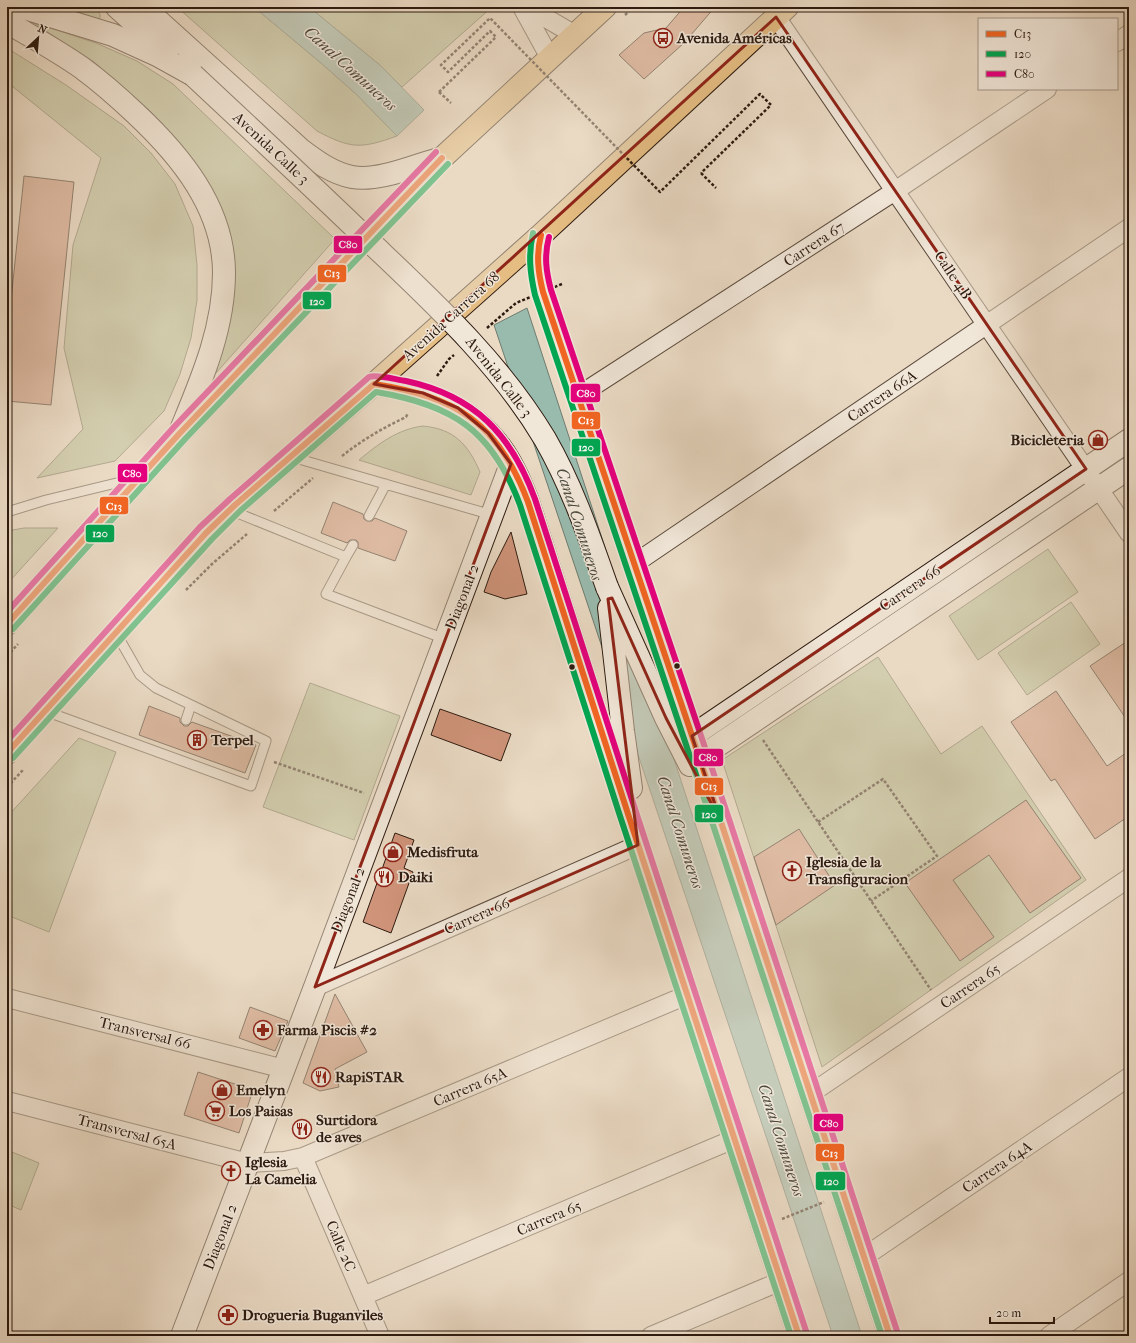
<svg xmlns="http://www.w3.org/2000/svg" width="1136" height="1343" font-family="'IM FELL French Canon',serif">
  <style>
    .green { fill: #b8bf94; stroke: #726d52 }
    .water { fill: #99bbae; stroke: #6e7b6f }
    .building { fill: #d0947a; stroke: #2d1b10 }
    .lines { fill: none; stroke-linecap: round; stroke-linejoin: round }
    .lane-casing { stroke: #5c4b3d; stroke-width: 11 }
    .street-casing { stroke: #5c4b3d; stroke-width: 20 }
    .secondary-casing { stroke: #2d1b10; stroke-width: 24 }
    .primary-casing { stroke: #2d1b10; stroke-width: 24 }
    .path { stroke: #2d1b10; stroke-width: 2.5; stroke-dasharray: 3 2; stroke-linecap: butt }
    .lane { stroke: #f1e7d9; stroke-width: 9 }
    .street { stroke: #f1e7d9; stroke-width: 18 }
    .secondary { stroke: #f1e7d9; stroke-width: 22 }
    .primary { stroke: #e5bd82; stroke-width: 22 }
    .secondary-bridge-casing { stroke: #2d1b10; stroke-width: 24; stroke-linecap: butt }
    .path-bridge { stroke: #2d1b10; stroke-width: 2.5; stroke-dasharray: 3 2; stroke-linecap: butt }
    .secondary-bridge { stroke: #f1e7d9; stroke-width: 22 }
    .bus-1-casing { stroke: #f1e7d9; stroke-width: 9 }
    .bus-2-casing { stroke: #f1e7d9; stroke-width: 9 }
    .bus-3-casing { stroke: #f1e7d9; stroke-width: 9 }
    .bus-1 { stroke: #f26522; stroke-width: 6 }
    .bus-2 { stroke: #00a651; stroke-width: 6 }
    .bus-3 { stroke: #e5007d; stroke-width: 6 }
    .marked { fill: none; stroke: #8f2418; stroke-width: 3; stroke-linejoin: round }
    .bus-dot { fill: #2d1b10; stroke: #f1e7d9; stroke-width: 1.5 }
    .labels { text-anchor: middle; stroke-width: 3; stroke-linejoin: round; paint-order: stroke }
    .poi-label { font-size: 15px; font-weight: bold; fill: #2d1b10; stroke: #f1e7d9; text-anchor: start }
    .street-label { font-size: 15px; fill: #2d1b10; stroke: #f1e7d9 }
    .water-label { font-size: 16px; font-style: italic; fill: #4d4b3f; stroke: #f1e7d9 }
    .line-badge { stroke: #f1e7d9; stroke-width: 1.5 }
    .badge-label { font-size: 11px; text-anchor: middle; font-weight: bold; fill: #fff }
  </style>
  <rect width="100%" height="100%" fill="#eadac4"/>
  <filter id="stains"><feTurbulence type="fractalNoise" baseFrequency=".005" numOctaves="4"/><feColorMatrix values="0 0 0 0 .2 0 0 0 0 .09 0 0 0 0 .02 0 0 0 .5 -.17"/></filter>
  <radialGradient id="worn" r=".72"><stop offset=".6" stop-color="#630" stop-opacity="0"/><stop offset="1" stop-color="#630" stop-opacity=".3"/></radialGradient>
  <path class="green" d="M56,7H94L100,14V17L99,20Z
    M177,7H254L321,63L356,94L397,136C361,149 351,149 317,131Z
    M309,7H492L402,87L381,66Z
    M32,22L96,43L137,61L173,84L335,239L216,373L224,339L232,271L230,236L216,201L175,140L151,112L94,62Z
    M7,48L66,85L124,126L151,153L175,184L193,226L197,265V300L191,338L180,374L164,411L115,461L37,478L83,429L64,348L73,245L101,158L7,82Z
    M423,426C454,429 468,444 480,472L471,495L359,460C378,444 398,429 423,426Z
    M24,528H58L7,584V531Z
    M1048,549L1078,592L978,660L949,616Z
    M1071,602L1100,644L1027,695L998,653Z
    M878,657L941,754L982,726L1086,880L822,1067L722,760Z
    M310,683L400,716L354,840L263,807Z
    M79,738L116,752L49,932L7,915V817Z
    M7,1150L39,1163L21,1210L7,1204Z"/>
  <path class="water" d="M254,7H309L381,66L424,110L397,136L356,94L321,63Z
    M527,308L862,1336H833L494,325Z"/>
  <path class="building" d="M684,7H715L684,43L644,79L619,55L644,33L666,28Z
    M24,176L74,182L51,405L7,401V329H8Z
    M333,502L363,514L364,519L367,521H372L375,518L407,531L395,561L358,548V542L356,540H350L347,543L321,533Z
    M511,532L527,594L505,599L484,592L491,572Z
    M1129,640V723L1090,666Z
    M1056,691L1107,766L1129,751V816L1095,839L1055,779L1051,781L1011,722Z
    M149,706L180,718V722L184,726H188L192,722L256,745L245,773L139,735Z
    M440,709L511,734L501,761L431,735Z
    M1026,800L1081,878L1030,913L989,855L953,880L994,937L960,961L905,883Z
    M799,829L835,885L776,925L754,857Z
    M395,833L414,840L404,868L413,872L391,933L363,922Z
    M335,994L367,1052L335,1069L339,1087L320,1091L303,1083Z
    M250,1007L288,1021L275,1051L239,1038Z
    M198,1072L253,1090L239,1133L184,1115Z"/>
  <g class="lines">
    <defs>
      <path id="lane" d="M292,457L492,515
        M230,510L346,557L353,545
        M7,512L46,500L133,479
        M369,516L386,484
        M346,557L326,594L445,639
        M45,711L251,786L266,741L156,688L140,675L116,633
        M186,720L191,705"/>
      <path id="street" d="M522,7L550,58
        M527,7L575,35
        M776,17L1129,533
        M1117,42L1129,34
        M578,396L895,191L1047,89
        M634,564L1129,228
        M315,987L638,845
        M7,998L284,1069
        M810,1094L1129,878
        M7,1101L248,1163L284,1161L303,1157L687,995
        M303,1157L380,1336
        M864,1257L1129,1077
        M363,1296L734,1139
        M651,1336L781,1281
        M1049,1336L1129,1281"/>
      <path id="secondary" d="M21,7L113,35L157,55L193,75
        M117,7L167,52
        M143,7L300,149C316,161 332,173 352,177C379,182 416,165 442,158
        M7,22C32,37 58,51 82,68C101,82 118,97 135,113C180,155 224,208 224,273C224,329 201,381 180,432
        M374,384C425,391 469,404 501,448C513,464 521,483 528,502L628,814L799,1336
        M607,587L666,718L690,765
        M609,608L623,731L631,788
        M699,758L1129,468
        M182,1336L315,987L511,464
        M890,1336L692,736L1129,440"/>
      <path id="primary" d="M7,624L180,433L442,158L605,7
        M7,753L206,533L235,505L374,384L541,235L787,7"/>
    </defs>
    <use href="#lane" class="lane-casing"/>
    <use href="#street" class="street-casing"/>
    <use href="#secondary" class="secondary-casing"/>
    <use href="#primary" class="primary-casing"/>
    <path class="path" d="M625,15L634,7
      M439,92L451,103
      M701,173L716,188
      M487,328L516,303L562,284
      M437,376L449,359L454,355
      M342,456C362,440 383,428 406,417L408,413
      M274,511L313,478
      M186,590L212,564L247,534
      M7,656L18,644
      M763,740L931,990
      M274,762L364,793
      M7,787L23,770
      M818,822L883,779L937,856L871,901
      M782,1219L824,1202"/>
    <use href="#lane" class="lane"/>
    <use href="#street" class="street"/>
    <use href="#secondary" class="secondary"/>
    <use href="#primary" class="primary"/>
    <defs>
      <path id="secondary-bridge" d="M193,75C252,130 311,185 369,241C433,302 499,362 545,439C572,486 589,536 607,587"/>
    </defs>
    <use href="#secondary-bridge" class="secondary-bridge-casing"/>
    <path class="path-bridge" d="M439,92L496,37L490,31L448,72L441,65L490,18L660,192L760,94L771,105L701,173"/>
    <use href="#secondary-bridge" class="secondary-bridge"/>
    <defs>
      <path id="bus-1" d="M541,235C536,255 538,272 543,292L721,822L890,1336
        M7,624L180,433L442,158
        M7,753L206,533L235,505L374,384C456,397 498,422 528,502L628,814L799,1336"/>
      <path id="bus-2" d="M533,233C528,255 530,273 535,295L713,825L882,1336
        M13,629L186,438L448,164
        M13,758L212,539L240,511L376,392C453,405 492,430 520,505L620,816L791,1336"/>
      <path id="bus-3" d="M549,237C544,256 546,271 551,290L729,819L898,1334
        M7,612L174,427L436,152
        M7,741L200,527L230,499L369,377C377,374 397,380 406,381C475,396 511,434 535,499L636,812L807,1334"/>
    </defs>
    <use href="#bus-1" class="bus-1-casing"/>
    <use href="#bus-2" class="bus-2-casing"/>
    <use href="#bus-3" class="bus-3-casing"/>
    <use href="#bus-1" class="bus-1"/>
    <use href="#bus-2" class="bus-2"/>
    <use href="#bus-3" class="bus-3"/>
  </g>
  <path d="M0 0H1136V1343H0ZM776,17L1086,469L692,736L721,822L666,718L612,598L608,599L638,845L315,987L511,464L488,433L458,408L423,393L374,384Z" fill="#eadac4" fill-opacity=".55" fill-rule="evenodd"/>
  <path class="marked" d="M776,17L1086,469L692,736L721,822L666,718L612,598L608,599L638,845L315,987L511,464L488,433L458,408L423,393L374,384Z"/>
  <defs>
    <symbol id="bus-ring" viewBox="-11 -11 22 22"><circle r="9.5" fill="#f1e7d9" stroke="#8f2418" stroke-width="1.5"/><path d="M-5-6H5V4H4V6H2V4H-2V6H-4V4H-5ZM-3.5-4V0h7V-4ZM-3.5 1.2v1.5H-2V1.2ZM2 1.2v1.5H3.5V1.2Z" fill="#8f2418"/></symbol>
    <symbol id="shop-ring" viewBox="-11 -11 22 22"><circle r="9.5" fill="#f1e7d9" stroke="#8f2418" stroke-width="1.5"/><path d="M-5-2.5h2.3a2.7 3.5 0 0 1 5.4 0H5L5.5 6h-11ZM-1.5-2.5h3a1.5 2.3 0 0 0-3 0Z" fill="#8f2418"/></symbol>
    <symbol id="building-ring" viewBox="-11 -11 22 22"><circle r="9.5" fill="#f1e7d9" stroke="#8f2418" stroke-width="1.5"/><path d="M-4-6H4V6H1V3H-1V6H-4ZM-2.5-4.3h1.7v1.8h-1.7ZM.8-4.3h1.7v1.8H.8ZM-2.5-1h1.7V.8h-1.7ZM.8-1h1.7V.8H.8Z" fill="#8f2418"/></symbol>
    <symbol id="church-ring" viewBox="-11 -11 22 22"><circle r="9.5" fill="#f1e7d9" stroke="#8f2418" stroke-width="1.5"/><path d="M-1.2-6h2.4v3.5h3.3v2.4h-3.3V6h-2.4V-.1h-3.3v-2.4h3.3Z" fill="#8f2418"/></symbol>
    <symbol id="restaurant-ring" viewBox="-11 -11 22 22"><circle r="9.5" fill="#f1e7d9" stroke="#8f2418" stroke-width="1.5"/><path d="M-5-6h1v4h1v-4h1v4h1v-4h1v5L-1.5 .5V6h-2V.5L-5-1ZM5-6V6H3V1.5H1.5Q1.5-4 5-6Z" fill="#8f2418"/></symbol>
    <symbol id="pharmacy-ring" viewBox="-11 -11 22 22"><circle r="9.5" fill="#f1e7d9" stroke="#8f2418" stroke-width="1.5"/><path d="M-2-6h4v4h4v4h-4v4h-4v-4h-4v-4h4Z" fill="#8f2418"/></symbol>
    <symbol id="supermarket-ring" viewBox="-11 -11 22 22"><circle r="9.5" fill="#f1e7d9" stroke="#8f2418" stroke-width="1.5"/><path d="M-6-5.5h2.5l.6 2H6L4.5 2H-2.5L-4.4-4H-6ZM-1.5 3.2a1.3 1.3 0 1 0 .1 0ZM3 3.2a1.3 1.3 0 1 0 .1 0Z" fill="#8f2418"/></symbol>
  </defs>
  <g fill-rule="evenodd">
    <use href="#bus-ring" x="652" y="27" width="22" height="22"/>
    <use href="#shop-ring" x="1087" y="429" width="22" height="22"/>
    <use href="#building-ring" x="186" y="729" width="22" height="22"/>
    <use href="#shop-ring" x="382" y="841" width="22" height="22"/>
    <use href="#church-ring" x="781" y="860" width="22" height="22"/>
    <use href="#restaurant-ring" x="373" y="866" width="22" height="22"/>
    <use href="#pharmacy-ring" x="252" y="1019" width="22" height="22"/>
    <use href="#restaurant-ring" x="310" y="1066" width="22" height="22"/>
    <use href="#shop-ring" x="211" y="1079" width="22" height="22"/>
    <use href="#supermarket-ring" x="204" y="1100" width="22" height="22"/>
    <use href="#restaurant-ring" x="291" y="1118" width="22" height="22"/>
    <use href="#church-ring" x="220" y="1160" width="22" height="22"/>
    <use href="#pharmacy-ring" x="217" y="1304" width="22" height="22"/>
  </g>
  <g class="bus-dot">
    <circle cx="677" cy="666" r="3.5"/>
    <circle cx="572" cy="667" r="3.5"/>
  </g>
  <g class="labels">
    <g class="poi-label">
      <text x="677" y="43">Avenida Américas</text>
      <text x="1084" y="445" text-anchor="end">Bicicleteria</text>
      <text x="211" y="745">Terpel</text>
      <text x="407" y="857">Medisfruta</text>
      <text x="806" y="867">Iglesia de la<tspan x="806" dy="17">Transfiguracion</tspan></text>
      <text x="398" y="882">Daiki</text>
      <text x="277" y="1035">Farma Piscis #2</text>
      <text x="335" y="1082">RapiSTAR</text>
      <text x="236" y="1095">Emelyn</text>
      <text x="229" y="1116">Los Paisas</text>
      <text x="316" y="1125">Surtidora<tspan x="316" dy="17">de aves</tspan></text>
      <text x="245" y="1167">Iglesia<tspan x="245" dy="17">La Camelia</tspan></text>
      <text x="242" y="1320">Drogueria Buganviles</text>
    </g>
    <g class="street-label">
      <text transform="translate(271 148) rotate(43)" y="5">Avenida Calle 3</text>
      <text transform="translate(814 244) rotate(-33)" y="5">Carrera 67</text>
      <text transform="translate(953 275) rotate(56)" y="5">Calle 4B</text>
      <text transform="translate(451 316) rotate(-42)" y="5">Avenida Carrera 68</text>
      <text transform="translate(499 377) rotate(52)" y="5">Avenida Calle 3</text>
      <text transform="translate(882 396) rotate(-34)" y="5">Carrera 66A</text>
      <text transform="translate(910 588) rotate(-34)" y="5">Carrera 66</text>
      <text transform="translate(462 597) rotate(-69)" y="5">Diagonal 2</text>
      <text transform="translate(348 900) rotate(-69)" y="5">Diagonal 2</text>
      <text transform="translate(477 916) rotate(-24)" y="5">Carrera 66</text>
      <text transform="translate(970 986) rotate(-34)" y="5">Carrera 65</text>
      <text transform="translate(145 1033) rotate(14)" y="5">Transversal 66</text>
      <text transform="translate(470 1087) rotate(-23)" y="5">Carrera 65A</text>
      <text transform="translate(127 1132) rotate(15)" y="5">Transversal 65A</text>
      <text transform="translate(997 1167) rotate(-34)" y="5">Carrera 64A</text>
      <text transform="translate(549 1218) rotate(-23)" y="5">Carrera 65</text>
      <text transform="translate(220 1237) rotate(-69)" y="5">Diagonal 2</text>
      <text transform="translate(341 1246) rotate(67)" y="5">Calle 2C</text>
    </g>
    <g class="water-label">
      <text transform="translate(351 68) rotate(42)" y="6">Canal Comuneros</text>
      <text transform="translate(580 524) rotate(72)" y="6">Canal Comuneros</text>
      <text transform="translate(681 832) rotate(72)" y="6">Canal Comuneros</text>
      <text transform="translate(782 1140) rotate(72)" y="6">Canal Comuneros</text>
    </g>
  </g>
  <g class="line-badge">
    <rect x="333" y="235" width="30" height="19" rx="4" fill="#e5007d"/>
    <rect x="317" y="264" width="30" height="19" rx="4" fill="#f26522"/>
    <rect x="302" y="291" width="30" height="19" rx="4" fill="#00a651"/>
    <rect x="570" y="383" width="31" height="20" rx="4" fill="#e5007d"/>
    <rect x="571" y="411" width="30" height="19" rx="4" fill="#f26522"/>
    <rect x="571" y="438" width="30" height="19" rx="4" fill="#00a651"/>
    <rect x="117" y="463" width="31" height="20" rx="4" fill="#e5007d"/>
    <rect x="99" y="496" width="30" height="19" rx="4" fill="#f26522"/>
    <rect x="85" y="524" width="30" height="19" rx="4" fill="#00a651"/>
    <rect x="693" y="748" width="31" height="19" rx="4" fill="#e5007d"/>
    <rect x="694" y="777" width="30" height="19" rx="4" fill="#f26522"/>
    <rect x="694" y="804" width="30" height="19" rx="4" fill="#00a651"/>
    <rect x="813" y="1113" width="31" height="19" rx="4" fill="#e5007d"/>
    <rect x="815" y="1143" width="30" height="19" rx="4" fill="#f26522"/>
    <rect x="815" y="1171" width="31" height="20" rx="4" fill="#00a651"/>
  </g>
  <g class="badge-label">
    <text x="348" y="248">C80</text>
    <text x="332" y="277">C13</text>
    <text x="317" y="305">120</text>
    <text x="586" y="397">C80</text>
    <text x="586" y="424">C13</text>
    <text x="586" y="451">120</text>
    <text x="132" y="477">C80</text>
    <text x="114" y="510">C13</text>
    <text x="100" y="537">120</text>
    <text x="708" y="761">C80</text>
    <text x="709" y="790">C13</text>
    <text x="709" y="818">120</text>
    <text x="829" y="1127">C80</text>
    <text x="830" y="1157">C13</text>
    <text x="831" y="1185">120</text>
  </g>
  <rect width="1136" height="1343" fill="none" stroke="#eadac4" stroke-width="24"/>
  <rect x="8" y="8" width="1120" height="1327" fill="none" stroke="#2d1b10" stroke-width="2"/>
  <rect x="12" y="12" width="1112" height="1319" fill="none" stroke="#2d1b10"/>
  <rect x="978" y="18" width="140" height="72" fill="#f1e7d9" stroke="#a39589"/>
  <rect x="986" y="31" width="20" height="6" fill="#f26522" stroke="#a39589"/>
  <text x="1014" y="38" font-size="12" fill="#2d1b10">C13</text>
  <rect x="986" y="51" width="20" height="6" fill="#00a651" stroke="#a39589"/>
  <text x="1014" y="58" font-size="12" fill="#2d1b10">120</text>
  <rect x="986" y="71" width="20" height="6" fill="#e5007d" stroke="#a39589"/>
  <text x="1014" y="78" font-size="12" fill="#2d1b10">C80</text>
  <g transform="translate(38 38) rotate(26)" stroke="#f1e7d9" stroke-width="3" paint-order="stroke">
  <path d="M0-3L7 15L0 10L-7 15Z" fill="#2d1b10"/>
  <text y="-6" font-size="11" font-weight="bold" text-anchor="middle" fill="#2d1b10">N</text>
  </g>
  <path d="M990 1317v6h64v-6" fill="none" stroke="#2d1b10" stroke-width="2"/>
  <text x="996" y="1317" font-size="12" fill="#2d1b10" stroke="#f1e7d9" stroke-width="3" paint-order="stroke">20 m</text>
  <rect width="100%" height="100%" filter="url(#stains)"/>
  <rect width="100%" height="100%" fill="url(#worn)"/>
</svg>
